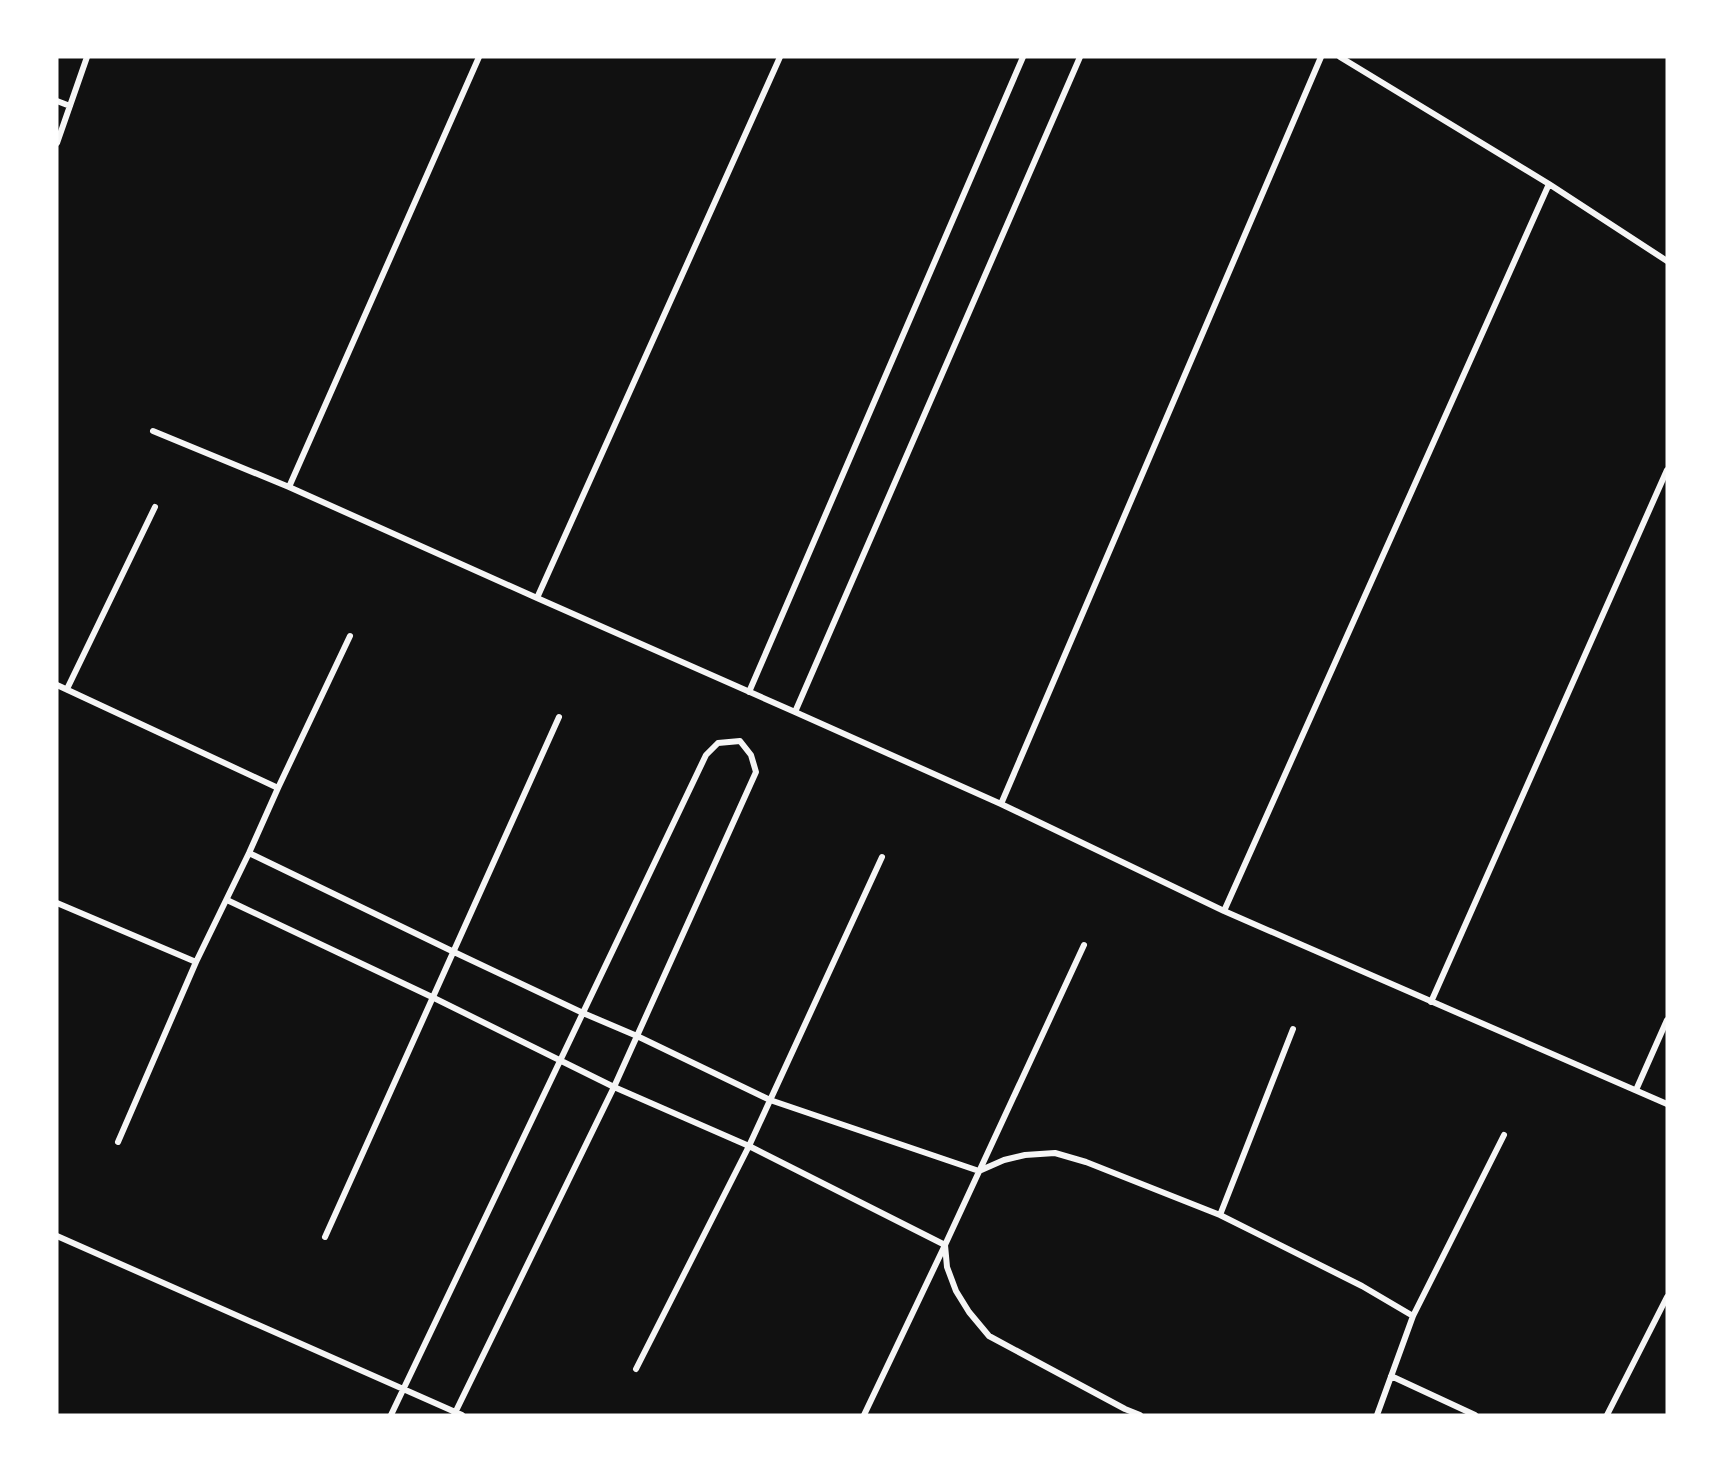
<svg xmlns="http://www.w3.org/2000/svg" width="1724" height="1472" font-family="Roboto,sans-serif">
  <style>
    .lines { fill: none; stroke-linecap: round; stroke-linejoin: round }
    .minor { stroke: #f5f5f5; stroke-width: 6 }
  </style>
  <rect width="100%" height="100%" fill="#111"/>
  <g class="lines">
    <path class="minor" d="M1340,57L1549,184L1667,261
      M57,101L70,106
      M57,143L87,57
      M153,431L289,487L537,598L795,712L1001,804L1224,911L1667,1104
      M289,487L479,57
      M537,598L780,57
      M57,685L278,788
      M67,689L155,507
      M749,692L1023,57
      M795,712L1080,57
      M1001,804L1321,57
      M249,853L454,952L583,1013L637,1036L770,1100L979,1171L1004,1160L1025,1155L1055,1153L1086,1162L1220,1215L1362,1286L1413,1316
      M227,900L432,997L614,1087L749,1146L945,1245L947,1267L956,1291L969,1312L989,1336L1125,1409L1140,1415
      M57,903L196,962
      M1224,911L1549,184
      M1431,1002L1667,470
      M1636,1090L1667,1020
      M118,1142L196,962L249,853L278,788L350,636
      M1220,1215L1293,1029
      M57,1236L462,1415
      M325,1237L559,717
      M636,1369L749,1146L882,857
      M1391,1376L1475,1415
      M391,1415L706,755L718,743L740,741L751,755L756,772L614,1087L454,1415
      M864,1415L945,1245L1084,945
      M1377,1415L1413,1316L1504,1135
      M1607,1415L1667,1297"/>
  </g>
  <rect width="1724" height="1472" fill="none" stroke="#ffffff" stroke-width="117"/>
</svg>
